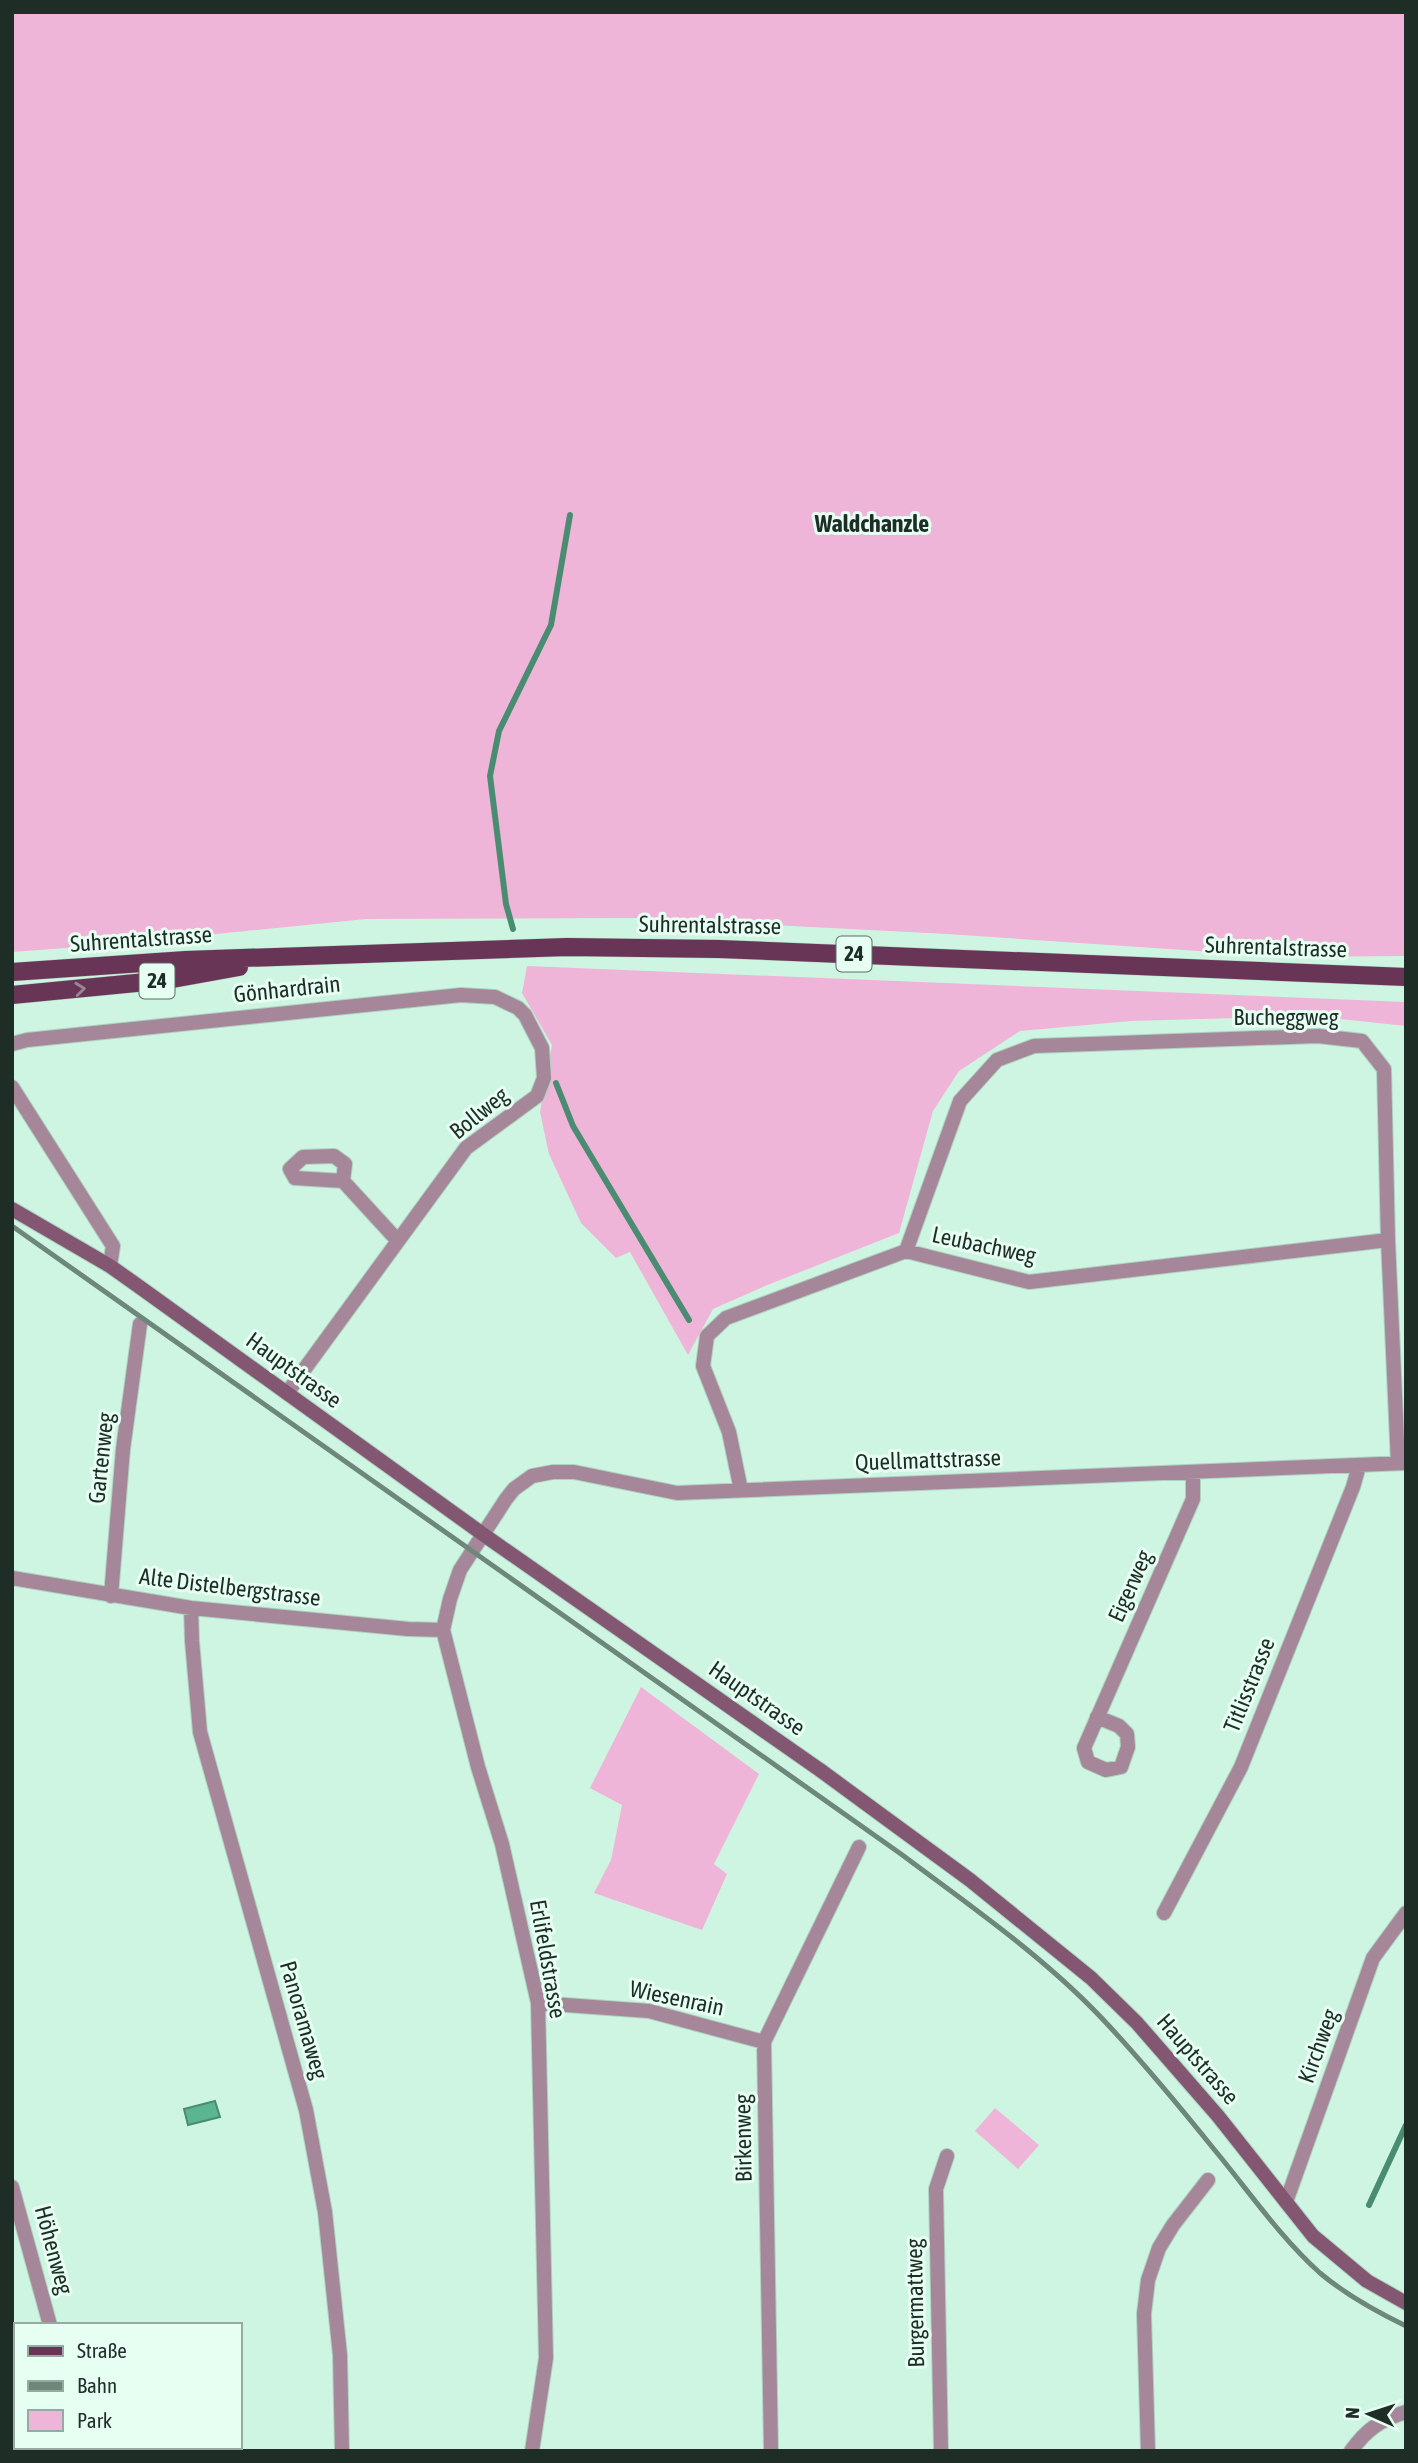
<svg xmlns="http://www.w3.org/2000/svg" width="1418" height="2463" font-family="'Asap Condensed',sans-serif">
  <style>
    .green { fill: #efb5d8 }
    .water { fill: #5bb591; stroke: #498c71; stroke-width: 2 }
    .lines { fill: none; stroke-linecap: round; stroke-linejoin: round }
    .stream { stroke: #498c71; stroke-width: 6 }
    .minor-casing { stroke: #aed1c0; stroke-width: 16 }
    .secondary-casing { stroke: #aed1c0; stroke-width: 16 }
    .primary-casing { stroke: #aed1c0; stroke-width: 19 }
    .minor { stroke: #a68699; stroke-width: 14 }
    .secondary { stroke: #835772; stroke-width: 14 }
    .primary { stroke: #693557; stroke-width: 18 }
    .rail { stroke: #6d877b; stroke-width: 5 }
    .oneway { stroke: #9b8595 }
    .labels { text-anchor: middle; stroke-width: 6; stroke-linejoin: round; paint-order: stroke }
    .shield { fill: #e7fef3; stroke: #5a6c64; stroke-width: 2 }
    .shield-label { font-size: 21px; font-weight: bold; fill: #1e2d26 }
    .street-label { font-size: 23px; fill: #1e2d26; stroke: #e7fef3 }
    .neighbourhood-label { font-size: 24px; font-weight: bold; fill: #1e2d26; stroke: #e7fef3 }
  </style>
  <rect width="100%" height="100%" fill="#cef5e2"/>
  <path class="green" d="M12,12H1406V956L1285,957L947,934L639,918L366,919L106,945L12,952Z
    M527,966L1406,1002V1026L1312,1016L1131,1021L1020,1031L959,1071L933,1111L899,1233L765,1286L713,1309L688,1355L630,1252L616,1258L581,1223L549,1154L540,1112L552,1045L522,993Z
    M641,1687L759,1774L714,1864L727,1874L702,1930L594,1893L611,1860L622,1805L590,1788Z
    M995,2108L1039,2145L1018,2169L975,2131Z"/>
  <path class="water" d="M215,2101L220,2117L188,2125L184,2109Z"/>
  <g class="lines">
    <path class="stream" d="M513,929L506,904L490,776L499,731L551,625L570,515
      M556,1083L573,1126L689,1320
      M1369,2205L1406,2125"/>
    <defs>
      <path id="minor" d="M12,1044L27,1040L461,995L495,997L518,1008L525,1015L542,1048L544,1078L537,1096L466,1148L287,1393
        M12,1087L113,1246L110,1266
        M343,1181L345,1164L334,1156L303,1157L290,1169L295,1178L343,1181L398,1241
        M906,1251L960,1101L997,1060L1034,1046L1318,1036L1362,1041L1384,1069L1388,1240L1398,1463
        M741,1490L729,1432L703,1366L707,1336L726,1318L906,1251L1029,1282L1388,1240
        M12,1578L191,1608L408,1629L443,1630
        M111,1596L123,1449L140,1324
        M191,1608L192,1641L200,1732L306,2110L325,2212L340,2355L342,2451
        M1097,1717L1119,1726L1127,1734L1128,1747L1121,1767L1106,1770L1088,1762L1084,1748L1193,1499V1472
        M1164,1913L1241,1767L1353,1487L1359,1466
        M538,2003L649,2011L764,2042
        M12,2187L50,2325
        M1286,2202L1373,1958L1406,1913
        M74,2447L75,2451
        M108,2447L135,2451
        M532,2451L546,2358L538,2003L502,1844L478,1767L443,1630L450,1599L460,1570L506,1499L514,1489L532,1476L553,1472H574L677,1493L1406,1463
        M771,2451L764,2042L859,1847
        M941,2451L936,2189L947,2156
        M1148,2451L1144,2314L1148,2280L1159,2248L1173,2225L1208,2180
        M1351,2451C1366,2430 1381,2419 1406,2412"/>
      <path id="secondary" d="M12,1209L110,1266L141,1288L484,1535L820,1770L970,1880L1091,1978L1137,2023L1218,2116L1313,2236L1367,2281L1406,2303"/>
      <path id="primary" d="M12,972L186,960L567,947L719,949L1406,977
        M12,995L167,980L239,967"/>
    </defs>
    <use href="#minor" class="minor-casing"/>
    <use href="#secondary" class="secondary-casing"/>
    <use href="#primary" class="primary-casing"/>
    <use href="#minor" class="minor"/>
    <use href="#secondary" class="secondary"/>
    <use href="#primary" class="primary"/>
    <path class="rail" d="M12,1226L901,1854C973,1908 1049,1960 1110,2027C1146,2066 1180,2107 1213,2148C1248,2190 1279,2236 1320,2273C1346,2295 1375,2311 1406,2326"/>
  </g>
  <defs><path id="oneway-chevron" d="M-2-3.5L2.5 0L-2 3.5" fill="none" stroke-width="1.6" stroke-linecap="round" stroke-linejoin="round" transform="scale(1.75)"/></defs>
  <use class="oneway" href="#oneway-chevron" transform="translate(80 989) rotate(-6)"/>
  <g class="labels">
    <g class="shield">
      <rect x="836.5" y="936.5" width="35" height="35" rx="5"/>
      <rect x="139.5" y="963.5" width="35" height="35" rx="5"/>
    </g>
    <g class="shield-label">
      <text x="854" y="961">24</text>
      <text x="157" y="988">24</text>
    </g>
    <g class="street-label">
      <text transform="translate(710 925) rotate(1)" y="8">Suhrentalstrasse</text>
      <text transform="translate(141 939) rotate(-4)" y="8">Suhrentalstrasse</text>
      <text transform="translate(1276 947) rotate(2)" y="8">Suhrentalstrasse</text>
      <text transform="translate(287 989) rotate(-6)" y="8">Gönhardrain</text>
      <text x="1286" y="1025">Bucheggweg</text>
      <text transform="translate(479 1113) rotate(-39)" y="8">Bollweg</text>
      <text transform="translate(984 1245) rotate(12)" y="8">Leubachweg</text>
      <text transform="translate(294 1370) rotate(36)" y="8">Hauptstrasse</text>
      <text transform="translate(101 1458) rotate(-84)" y="8">Gartenweg</text>
      <text transform="translate(928 1460) rotate(-2)" y="8">Quellmattstrasse</text>
      <text transform="translate(1130 1586) rotate(-66)" y="8">Eigerweg</text>
      <text transform="translate(230 1587) rotate(7)" y="8">Alte Distelbergstrasse</text>
      <text transform="translate(1249 1685) rotate(-68)" y="8">Titlisstrasse</text>
      <text transform="translate(757 1698) rotate(35)" y="8">Hauptstrasse</text>
      <text transform="translate(548 1959) rotate(80)" y="8">Erlifeldstrasse</text>
      <text transform="translate(677 1998) rotate(12)" y="8">Wiesenrain</text>
      <text transform="translate(304 2020) rotate(74)" y="8">Panoramaweg</text>
      <text transform="translate(1318 2046) rotate(-70)" y="8">Kirchweg</text>
      <text transform="translate(1198 2059) rotate(49)" y="8">Hauptstrasse</text>
      <text transform="translate(743 2138) rotate(-91)" y="8">Birkenweg</text>
      <text transform="translate(54 2250) rotate(75)" y="8">Höhenweg</text>
      <text transform="translate(915 2303) rotate(-91)" y="8">Burgermattweg</text>
    </g>
    <g class="neighbourhood-label">
      <text x="872" y="532">Waldchanzle</text>
    </g>
  </g>
  <rect width="1418" height="2463" fill="none" stroke="#1e2d26" stroke-width="28"/>
  <rect x="14" y="2323" width="228" height="126" fill="#e7fef3" stroke="#97aaa1" stroke-width="2"/>
  <rect x="28" y="2346" width="35" height="10" fill="#693557" stroke="#97aaa1" stroke-width="2"/>
  <text x="77" y="2358" font-size="21" fill="#1e2d26">Straße</text>
  <rect x="28" y="2381" width="35" height="10" fill="#6d877b" stroke="#97aaa1" stroke-width="2"/>
  <text x="77" y="2393" font-size="21" fill="#1e2d26">Bahn</text>
  <rect x="28" y="2410" width="35" height="21" fill="#efb5d8" stroke="#97aaa1" stroke-width="2"/>
  <text x="77" y="2428" font-size="21" fill="#1e2d26">Park</text>
  <g transform="translate(1369 2414) rotate(273)" stroke="#e7fef3" stroke-width="5" paint-order="stroke">
  <path d="M0-5L12 26L0 18L-12 26Z" fill="#1e2d26"/>
  <text y="-10" font-size="19" font-weight="bold" text-anchor="middle" fill="#1e2d26">N</text>
  </g>
</svg>
